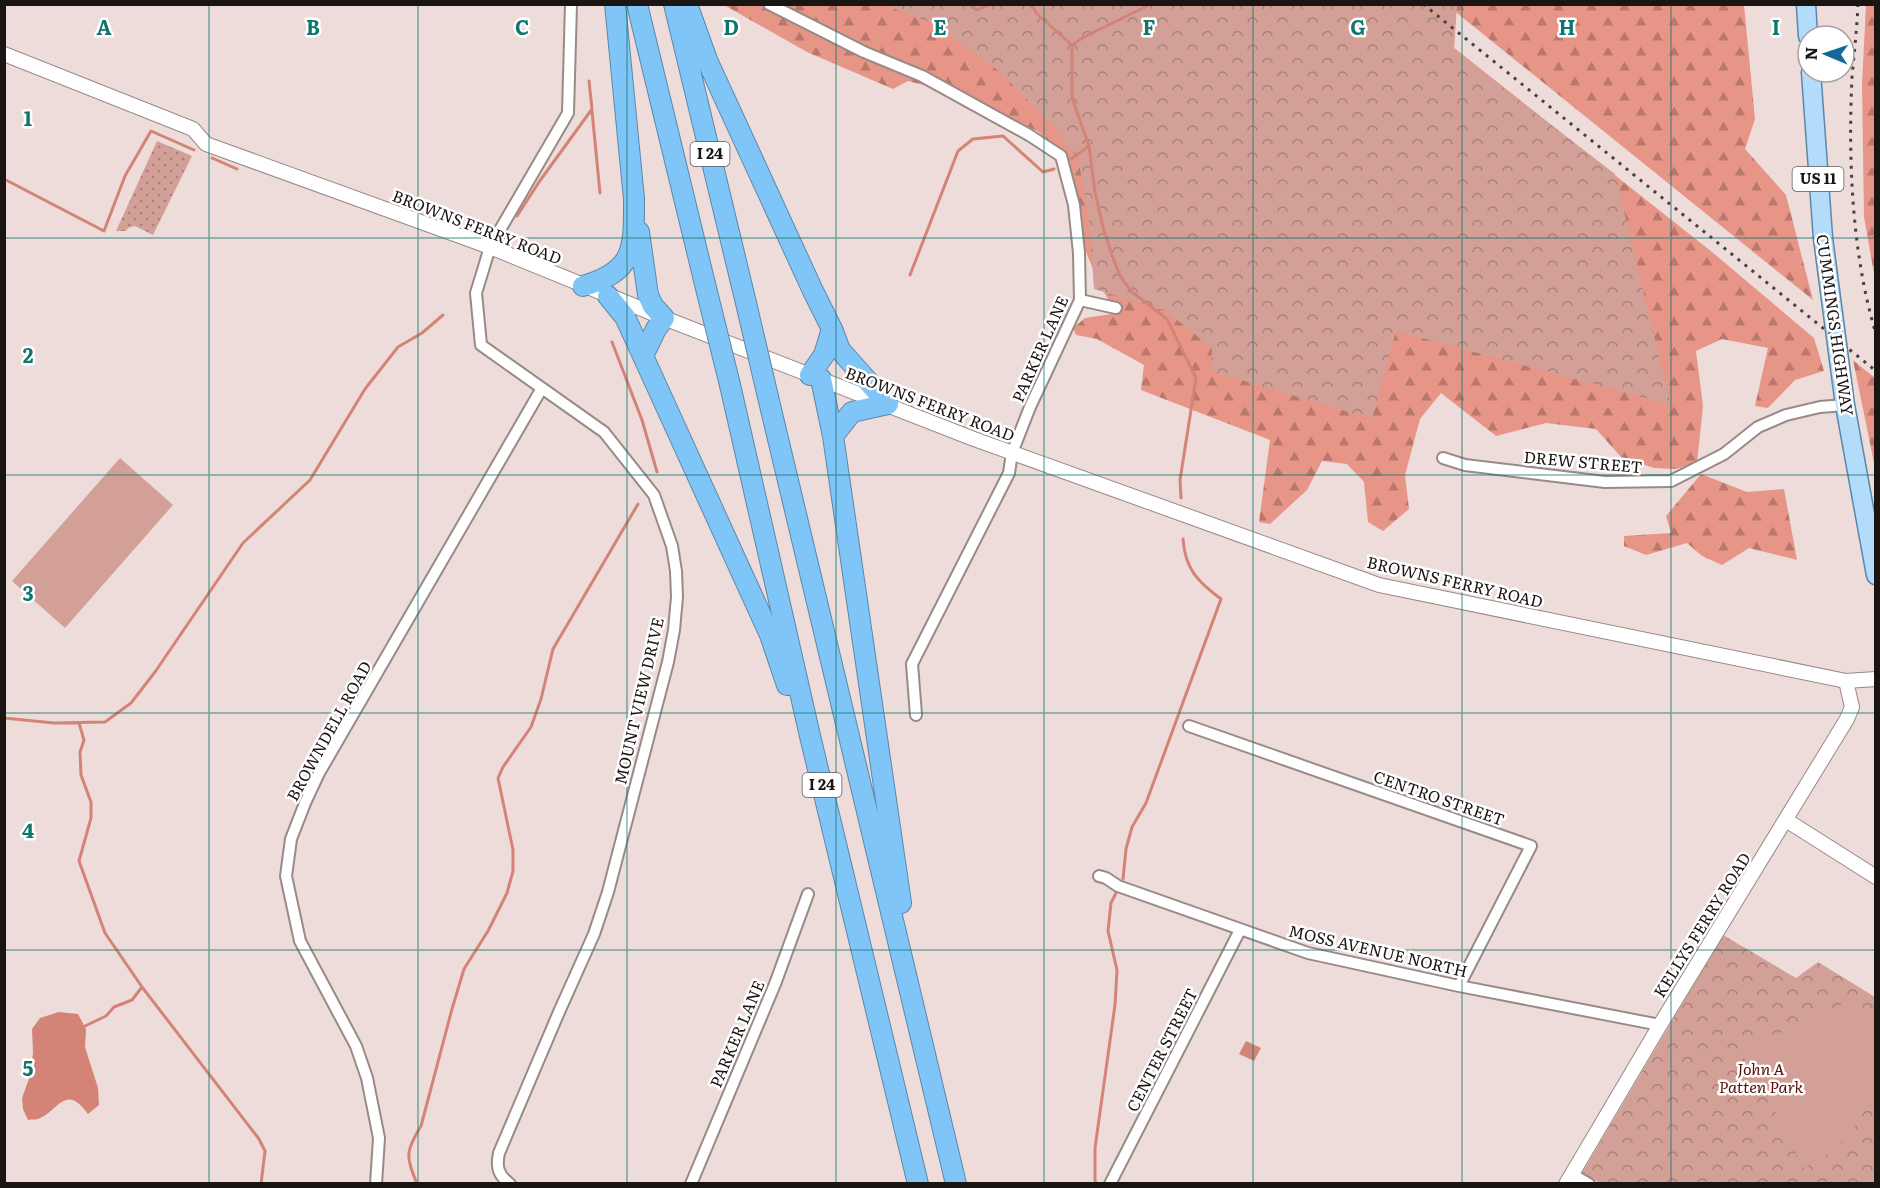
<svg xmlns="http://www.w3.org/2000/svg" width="1880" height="1188" font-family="Literata,serif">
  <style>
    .grass { fill: url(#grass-dots) }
    .forest { fill: url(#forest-firs) }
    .park { fill: url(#park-crowns) }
    .pitch { fill: #d3a097 }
    .water { fill: #d48477 }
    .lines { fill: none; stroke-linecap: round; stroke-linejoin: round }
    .stream { stroke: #d48477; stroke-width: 3 }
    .minor-casing { stroke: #998a87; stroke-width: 14 }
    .tertiary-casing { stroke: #998a87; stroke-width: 16 }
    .primary-casing { stroke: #5c87a8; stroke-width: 21 }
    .motorway-casing { stroke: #5c87a8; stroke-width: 22 }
    .minor { stroke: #fff; stroke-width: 10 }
    .tertiary { stroke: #fff; stroke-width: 14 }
    .primary { stroke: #b3dcfb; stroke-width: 18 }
    .motorway { stroke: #80c5f8; stroke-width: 20 }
    .rail { stroke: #49413f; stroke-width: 3; stroke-dasharray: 3 6; stroke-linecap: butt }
    .motorway-bridge-casing { stroke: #5c87a8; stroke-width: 22; stroke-linecap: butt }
    .motorway-bridge { stroke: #80c5f8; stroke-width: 20 }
    .grid { fill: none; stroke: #0f766e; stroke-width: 1.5; stroke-opacity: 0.55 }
    .labels { text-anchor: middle; stroke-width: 5; stroke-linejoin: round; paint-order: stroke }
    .shield { fill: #fff; stroke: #5f5a5a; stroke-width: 1.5 }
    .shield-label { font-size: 15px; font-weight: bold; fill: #1a1413 }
    .street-label { font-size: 16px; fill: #1a1413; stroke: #fff }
    .park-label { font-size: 16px; font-style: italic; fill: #570f08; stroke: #fff }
    .grid-label { font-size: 20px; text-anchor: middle; font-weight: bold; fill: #0f766e; stroke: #fff; stroke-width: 5; stroke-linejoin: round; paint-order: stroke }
  </style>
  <defs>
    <pattern id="grass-dots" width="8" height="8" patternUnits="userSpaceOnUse" patternTransform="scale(1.5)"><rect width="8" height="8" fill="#d3a097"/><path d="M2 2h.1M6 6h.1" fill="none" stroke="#aa817a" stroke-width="1.8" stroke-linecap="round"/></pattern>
    <pattern id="forest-firs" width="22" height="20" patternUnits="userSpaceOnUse" patternTransform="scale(1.5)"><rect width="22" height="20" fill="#e79587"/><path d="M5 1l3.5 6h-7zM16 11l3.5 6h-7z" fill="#ba786d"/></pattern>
    <pattern id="park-crowns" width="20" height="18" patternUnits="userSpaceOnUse" patternTransform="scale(1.5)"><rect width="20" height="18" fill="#d3a097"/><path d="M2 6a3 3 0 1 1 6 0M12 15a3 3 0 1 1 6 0" fill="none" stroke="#aa817a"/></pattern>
  </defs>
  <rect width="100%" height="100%" fill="#eddcd9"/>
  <path class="grass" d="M157,141L192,156L153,235L135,226L128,228L126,231H116Z"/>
  <path class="forest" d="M724,5H1400L1712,252L1814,338L1824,371L1795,380L1768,408L1755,406L1768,348L1722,339L1696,351L1703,406L1697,463L1676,469L1654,468L1621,457L1596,429L1546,423L1496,436L1441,393L1420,419L1405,475L1409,509L1383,531L1368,522L1364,482L1347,464L1322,461L1307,490L1270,524L1259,522L1270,440L1141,390L1144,365L1097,339L1076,335L1073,328L1085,318L1112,314L1108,299L1099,284L1082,242L1074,181L1065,153L1037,131L962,95L908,81L893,89L807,52Z
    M1447,5H1744L1755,119L1745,149L1786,195L1813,300Z
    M1866,5H1876L1875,279L1864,217L1862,84Z
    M1853,360L1875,378V468Z
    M1701,474L1747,492L1784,489L1797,560L1749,548L1722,565L1702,556L1687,543L1646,555L1624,546V536L1671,533L1666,516Z"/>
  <path class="park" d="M885,5H1457L1454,50L1615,174L1671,405L1396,331L1372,419L1211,371L1212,348L1166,311L1094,289L1089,216L1078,159L1055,128L1000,72L932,23Z
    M1723,935L1796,978L1818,962L1875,997V1183L1602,1184L1582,1173Z"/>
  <path class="pitch" d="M120,458L173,505L65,628L12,581Z
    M1851,1000C1879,1016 1876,1022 1876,1053C1876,1062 1877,1073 1875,1081C1868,1119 1838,1154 1803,1168L1753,1065L1741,1056L1745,1046L1760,1043Z"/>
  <path class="water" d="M59,1012L78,1014L86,1029L85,1047L98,1088L99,1105L88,1114C65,1082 58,1112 38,1119C35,1120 31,1119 28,1120L23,1109L22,1098L30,1076L33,1053L32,1029L40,1018Z
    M1246,1041L1261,1048L1254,1061L1239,1054Z"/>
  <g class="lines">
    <path class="stream" d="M971,4L976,10L992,4
      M1032,4L1036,13L1072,45V98L1089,146L1095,192L1103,227L1112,255L1120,276L1132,292L1167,319L1196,378L1180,480L1181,498
      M1072,45L1084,37L1151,4
      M592,111L600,193
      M212,158L237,169
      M1071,159L1089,146
      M4,179L104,231L125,176L151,131L194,150
      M517,216L539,182L592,109L589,81
      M910,275L958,151L973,139L1003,136L1043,172L1054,169
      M612,342L642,420L657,472
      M4,718L54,723L105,722L131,703L155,672L243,543L310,480L365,389L398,347L422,333L443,315
      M79,723L84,740L80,752L81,775L91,802V818L79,861L105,933L142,987L259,1139L265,1151L261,1184
      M1123,879L1126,849L1132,827L1146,803L1221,599C1198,582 1185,569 1183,539
      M81,1028L106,1016L114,1007L132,1000L142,987
      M417,1184C406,1156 405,1152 421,1126L452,1009L464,969L488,931L507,893L513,871V850L498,778L503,767L531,727L541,699L553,649L638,504
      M1097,1184L1095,1181V1148L1115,1005L1117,970L1108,931L1111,903L1116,893"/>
    <defs>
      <path id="minor" d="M769,4L864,52L922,76L1029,135L1061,156L1074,205L1079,253L1080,300L1030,407L1012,453L1009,473L912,664L916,715
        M1080,300L1116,308
        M1443,458L1465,465L1605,482L1671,481L1724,454L1758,427L1786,415L1820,407L1845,405
        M1189,726L1531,846L1459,986
        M1099,876L1106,878L1118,886L1308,953L1459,986L1660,1025
        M1572,1174L1589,1184
        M376,1184L379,1138L367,1078L356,1046L300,941L286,876L291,839L305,803L319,773L542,388
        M510,1184C498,1175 496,1167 499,1153L559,1012L594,934L608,892L668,662L674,630L677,597L676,571L672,546L654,495L604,432L481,345L476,293L490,247L568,113L571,4
        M691,1184L775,984L808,894
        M1110,1184L1240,930"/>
      <path id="tertiary" d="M4,54L193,129L206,144L490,247L664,318L974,439L1379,585L1846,681L1876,679
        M1786,820L1876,877
        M1566,1184L1660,1025L1847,719L1852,707L1846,681"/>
      <path id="primary" d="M1806,4L1808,36
        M1811,72L1823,238L1845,405L1876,575"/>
      <path id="motorway" d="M637,4L704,280
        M674,4L746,303
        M687,4L707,60L813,291L832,329L840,350L888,404
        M639,232L648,295L653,306L664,318L656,329L643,356
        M583,286C636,271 634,247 634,199L615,4
        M608,296L625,317L643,356L770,635L787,685
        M810,375L824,355L832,329
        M821,379L833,436
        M730,385L810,736L918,1184
        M768,397L956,1184
        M888,404L852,412L833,436L901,903"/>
    </defs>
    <use href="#minor" class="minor-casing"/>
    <use href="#tertiary" class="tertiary-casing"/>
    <use href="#primary" class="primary-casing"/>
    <use href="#motorway" class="motorway-casing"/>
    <use href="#minor" class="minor"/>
    <use href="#tertiary" class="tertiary"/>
    <use href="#primary" class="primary"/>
    <use href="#motorway" class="motorway"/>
    <path class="rail" d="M1423,4L1876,371
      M1858,4C1857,29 1854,53 1852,78C1848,160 1852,255 1876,334"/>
    <defs>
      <path id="motorway-bridge" d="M704,280L730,385
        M746,303L768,397"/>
    </defs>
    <use href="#motorway-bridge" class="motorway-bridge-casing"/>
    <use href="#motorway-bridge" class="motorway-bridge"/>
  </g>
  <path class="grid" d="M209,4V1184M418,4V1184M627,4V1184M836,4V1184M1044,4V1184M1253,4V1184M1462,4V1184M1671,4V1184M4,238H1876M4,475H1876M4,713H1876M4,950H1876"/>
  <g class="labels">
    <g class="shield">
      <rect x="690.5" y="142" width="39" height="24" rx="4.5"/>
      <rect x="1792.5" y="167" width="51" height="24" rx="4.5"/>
      <rect x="802.5" y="773" width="39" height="24" rx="4.5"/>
    </g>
    <g class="shield-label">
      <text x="710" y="159">I 24</text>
      <text x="1818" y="184">US 11</text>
      <text x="822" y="790">I 24</text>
    </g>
    <g class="street-label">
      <text transform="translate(477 227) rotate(21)" y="6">BROWNS FERRY ROAD</text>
      <text transform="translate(1835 325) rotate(82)" y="6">CUMMINGS HIGHWAY</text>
      <text transform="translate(1040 349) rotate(-66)" y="6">PARKER LANE</text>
      <text transform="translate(930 404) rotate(21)" y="6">BROWNS FERRY ROAD</text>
      <text transform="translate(1583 462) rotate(5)" y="6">DREW STREET</text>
      <text transform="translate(1455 582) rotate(13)" y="6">BROWNS FERRY ROAD</text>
      <text transform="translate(639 701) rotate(-77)" y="6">MOUNT VIEW DRIVE</text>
      <text transform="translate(329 731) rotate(-61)" y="6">BROWNDELL ROAD</text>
      <text transform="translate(1439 798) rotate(19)" y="6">CENTRO STREET</text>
      <text transform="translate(1702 925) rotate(-58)" y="6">KELLYS FERRY ROAD</text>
      <text transform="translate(1378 951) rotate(13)" y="6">MOSS AVENUE NORTH</text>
      <text transform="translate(737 1034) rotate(-67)" y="6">PARKER LANE</text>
      <text transform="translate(1162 1050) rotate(-63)" y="6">CENTER STREET</text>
    </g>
    <g class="park-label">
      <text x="1761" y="1075">John A<tspan x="1761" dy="18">Patten Park</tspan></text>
    </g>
  </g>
  <g class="grid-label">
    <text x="104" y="35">A</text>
    <text x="313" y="35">B</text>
    <text x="522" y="35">C</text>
    <text x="731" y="35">D</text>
    <text x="940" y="35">E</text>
    <text x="1149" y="35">F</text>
    <text x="1358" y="35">G</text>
    <text x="1567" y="35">H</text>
    <text x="1776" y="35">I</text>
    <text x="28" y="126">1</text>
    <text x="28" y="363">2</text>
    <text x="28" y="601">3</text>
    <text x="28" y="838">4</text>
    <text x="28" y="1076">5</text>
  </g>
  <rect width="1880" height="1188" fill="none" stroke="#1a1413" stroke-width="12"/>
  <g transform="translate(1826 54) rotate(272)"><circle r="28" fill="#ffffff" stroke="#a3a1a1" stroke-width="1.5"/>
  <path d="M0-4.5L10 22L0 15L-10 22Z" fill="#166799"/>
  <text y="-9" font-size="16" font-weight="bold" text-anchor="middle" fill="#1a1413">N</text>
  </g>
</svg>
